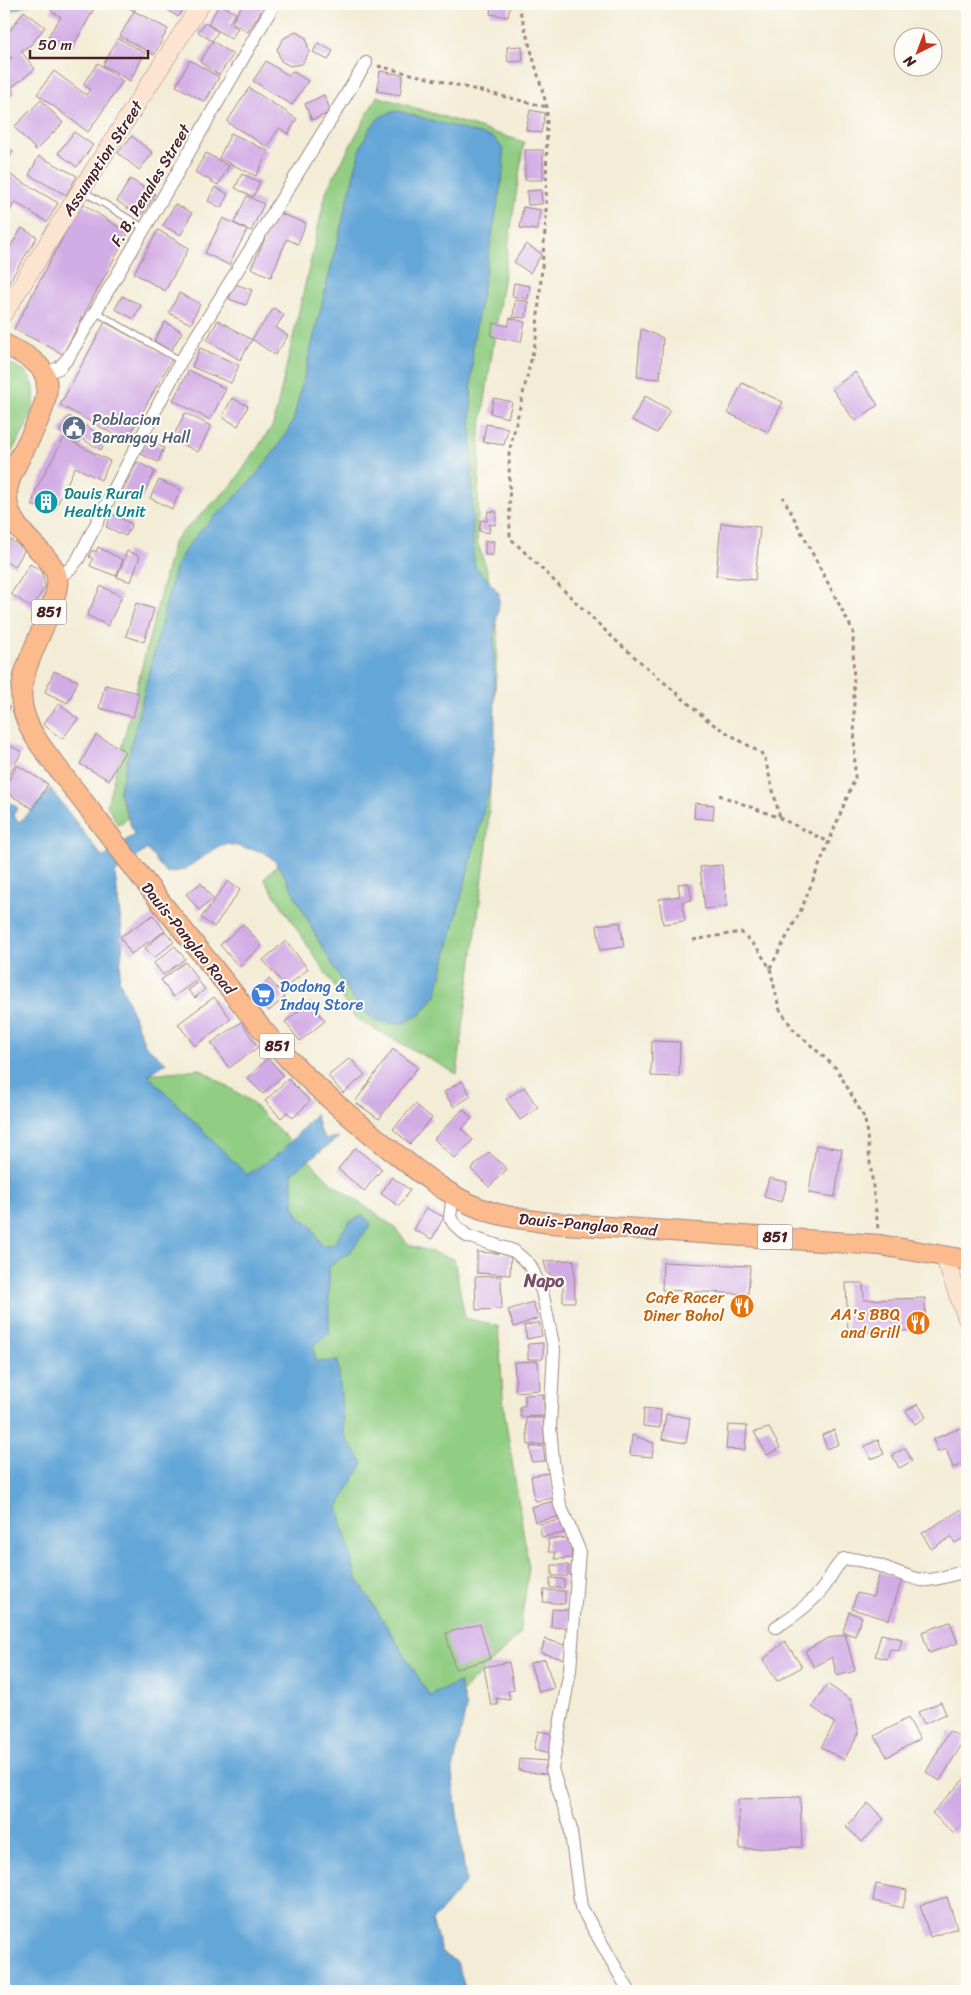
<svg xmlns="http://www.w3.org/2000/svg" width="971" height="1995" font-family="Sriracha,sans-serif">
  <style>
    .green { fill: #91cd83; stroke: #6e7657 }
    .water { fill: #64a6d8; stroke: #576282 }
    .building { fill: #d2ace5 }
    .lines { fill: none; stroke-linecap: round; stroke-linejoin: round }
    .lane-casing { stroke: #9e8680; stroke-width: 8 }
    .street-casing { stroke: #9e8680; stroke-width: 14 }
    .secondary-casing { stroke: #9e8680; stroke-width: 19 }
    .primary-casing { stroke: #9e8680; stroke-width: 22 }
    .path { stroke: #9e8680; stroke-width: 3; stroke-dasharray: 4 4; stroke-linecap: butt }
    .lane { stroke: #fff; stroke-width: 6 }
    .street { stroke: #fff; stroke-width: 12 }
    .secondary { stroke: #fde4d1; stroke-width: 18 }
    .primary { stroke: #fbbb8c; stroke-width: 20 }
    .labels { text-anchor: middle; stroke-width: 4; stroke-linejoin: round; paint-order: stroke }
    .shield { fill: #fdfcf7; stroke: #806168; stroke-width: 1 }
    .shield-label { font-size: 15px; font-weight: bold; fill: #4a1f2b }
    .street-label { font-size: 16px; fill: #4a1f2b; stroke: #fdfcf7 }
    .service-label { font-size: 16px; fill: #4e5e75; stroke: #fdfcf7; text-anchor: start }
    .culture-label { font-size: 16px; fill: #0d838f; stroke: #fdfcf7; text-anchor: start }
    .shop-label { font-size: 16px; fill: #366cbe; stroke: #fdfcf7; text-anchor: start }
    .food-label { font-size: 16px; fill: #c56008; stroke: #fdfcf7; text-anchor: end }
    .neighbourhood-label { font-size: 18px; font-weight: bold; fill: #7a506c; stroke: #fdfcf7 }
  </style>
  <rect width="100%" height="100%" fill="#fdfcf7"/>
  <filter id="ink" filterUnits="userSpaceOnUse"><feTurbulence type="fractalNoise" baseFrequency=".02" numOctaves="2"/><feDisplacementMap in="SourceGraphic" scale="10" xChannelSelector="R" yChannelSelector="G"/><feConvolveMatrix kernelMatrix="1 2 1 2 8 2 1 2 1" color-interpolation-filters="sRGB"/></filter>
  <filter id="wash" filterUnits="userSpaceOnUse"><feTurbulence type="fractalNoise" baseFrequency=".0096" numOctaves="4" result="noise"/><feDisplacementMap in="SourceGraphic" scale="20" xChannelSelector="R" yChannelSelector="G"/><feGaussianBlur stdDeviation="1.12" result="paint"/><feColorMatrix in="noise" values="0 0 0 0 0 0 0 0 0 0 0 0 0 0 0 0 0 1.4 0 .05"/><feComposite in="paint" operator="in"/></filter>
  <g filter="url(#wash)">
    <rect width="100%" height="100%" fill="#f3ecd6"/>
    <path class="green" d="M377,96L524,142L480,433L477,542L487,570L498,635L487,847L457,1074L355,1018L264,879L359,779L137,812L118,825L107,805L174,540L233,484L273,425L327,189Z
      M4,363C12,364 19,367 25,372C51,396 17,441 4,465Z
      M200,1069L249,1100L333,1184L393,1226L409,1245L454,1259L465,1318L498,1326L504,1410L529,1568L519,1635L453,1701L413,1698L388,1674L148,1074Z"/>
    <path class="water" d="M4,4H29L4,14Z
      M398,111L494,138L503,149L504,168L473,343L471,398L473,551L475,566L499,593V605L494,635L495,740L489,790L436,995L421,1014L404,1023H389L373,1019L358,1006L346,988L318,940L286,878L274,860L264,852L227,844L215,849L183,870L166,873L147,849L115,873L123,941L119,979L145,1045L166,1063L148,1075L247,1175L281,1152L316,1114L319,1129L326,1139L339,1137L292,1173L294,1207L300,1218L311,1225L321,1245H333L349,1222L363,1215L371,1224L351,1251L329,1267V1334L313,1346L316,1362L338,1361L344,1435L363,1463L338,1507L356,1577L430,1696L459,1682L466,1708L452,1774L466,1882L432,1921L442,1953L457,1962L466,1991H4V798L18,808L13,815L19,822L33,809L50,788L103,858L134,834L119,793L175,568C192,532 219,515 245,487C264,467 280,445 293,421L361,146C371,127 375,114 398,111Z"/>
    <g id="blocks">
      <path class="building" d="M55,4H81L93,11L71,50L48,36L61,17L51,11Z
        M123,4H139L134,11Z
        M165,4H187L178,17L163,7Z
        M220,4L236,13L229,23L238,28L231,39L208,24Z
        M235,4H266L248,32L232,22L241,7Z
        M492,4H510L508,17L490,14Z
        M24,11L45,27L32,44L21,51L35,69L11,88L15,92L4,103V64L12,58L4,51V39Z
        M134,11L168,29L154,55L120,36Z
        M205,23L218,32L212,41L198,32Z
        M296,32L306,38L309,52L302,64L290,66L281,61L277,49L284,38Z
        M118,38L145,53L130,81L103,65Z
        M213,41L233,55L219,75L200,62Z
        M318,43L333,51L328,60L313,52Z
        M522,46L523,61L508,62L507,47Z
        M190,60L219,77L205,102L176,86Z
        M266,61L289,76L292,71L308,81L292,105L253,81Z
        M98,63L123,81L88,132L37,94L54,71L86,95L90,89L83,84Z
        M380,71L403,75L400,95L377,91Z
        M249,88L297,119L288,134L279,128L267,147L227,122Z
        M324,95L331,112L312,120L305,104Z
        M41,100L63,123L36,150L14,127Z
        M530,110L545,113L541,133L526,130Z
        M4,118L10,122L4,131Z
        M74,132L93,145L77,167L58,153Z
        M231,133L268,151L256,176L219,158Z
        M132,136L153,153L139,170L118,153Z
        M4,147L13,151L4,170Z
        M525,150H543V180H525Z
        M206,153L229,166L218,185L195,172Z
        M39,156L77,176L66,195L29,175Z
        M4,171L58,203L47,222L15,202L4,222Z
        M242,174L260,182L253,197L235,188Z
        M130,179L155,194L141,217L117,201Z
        M215,187L228,194L221,208L208,201Z
        M541,190L542,204L528,205L527,191Z
        M247,196L264,204L251,231L234,223Z
        M81,203L128,233L63,354L14,329Z
        M175,204L192,213L181,235L163,226Z
        M523,207L540,210L537,230L520,228Z
        M274,211L306,223L298,244L287,239L271,277L251,268L263,243Z
        M223,218L247,230L229,265L205,253Z
        M22,228L37,237L4,290V257Z
        M158,230L189,248L165,291L134,273Z
        M526,244L542,254L530,273L514,262Z
        M514,283L530,286L528,299L512,296Z
        M235,284L252,290L246,305L229,299Z
        M179,293L200,304L191,324L169,313Z
        M122,296L141,305L134,319L115,309Z
        M515,300L528,301L526,318L513,317Z
        M274,308L284,315L276,327L288,336L275,355L252,339Z
        M510,318L525,322L521,342L491,336L493,323L508,326Z
        M218,320L252,340L240,360L207,340Z
        M105,322L172,359L126,441L60,405Z
        M165,322L182,332L171,351L154,341Z
        M641,329L663,338L660,379L637,377Z
        M200,348L239,365L231,383L192,367Z
        M189,370L226,389L210,420L173,400Z
        M855,372L878,405L855,421L832,389Z
        M742,383L783,402L768,432L728,413Z
        M645,396L670,410L657,433L632,420Z
        M232,398L248,406L238,426L222,417Z
        M494,398L512,402L508,418L490,413Z
        M185,413L211,426L198,452L172,439Z
        M69,416L107,439L101,450L82,439L79,444L59,432Z
        M486,424L508,428L504,445L483,442Z
        M64,438L110,461L101,480L75,467L53,513L32,505L36,489Z
        M147,440L164,448L158,462L141,454Z
        M137,462L155,471L140,501L122,492Z
        M159,480L181,490L172,509L150,498Z
        M488,511L497,512L495,525L490,524L489,533L479,531L481,520L487,521Z
        M112,514L132,524L126,536L106,527Z
        M721,523L760,527L755,580L716,576Z
        M7,538L25,549L15,567L4,561V544Z
        M485,541H494L493,555H485Z
        M98,547L123,560L116,576L90,566L93,559L89,557L92,550L96,552Z
        M127,551L140,556L131,582L117,577Z
        M30,564L42,571L45,587L32,608L11,594Z
        M101,586L122,596L108,626L87,615Z
        M136,603L154,609L144,642L126,636Z
        M54,671L78,681L68,703L45,692Z
        M105,685L139,693L133,717L99,708Z
        M4,704L10,707L4,724Z
        M59,704L78,719L62,739L43,724Z
        M96,735L125,751L109,780L80,764Z
        M4,742L22,752L8,776L4,773Z
        M17,765L48,784L33,809L4,791V784L6,785Z
        M695,803L714,805L713,820L694,818Z
        M722,865L727,906L705,909L700,867Z
        M228,881L240,890L214,927L201,918Z
        M201,883L213,899L199,910L186,894Z
        M689,883L692,900L682,902L685,921L663,924L659,899L680,896L678,884Z
        M153,915L165,931L131,954L120,937Z
        M620,922L624,947L600,950L597,925Z
        M243,924L262,946L239,967L220,945Z
        M165,931L174,942L154,958L145,948Z
        M286,941L308,969L286,987L263,960Z
        M175,946L185,959L163,975L154,963Z
        M185,962L198,979L173,997L161,980Z
        M269,979L285,997L269,1011L253,993Z
        M199,982L205,989L195,998L188,990Z
        M214,997L231,1019L195,1046L178,1024Z
        M310,1002L325,1021L300,1041L285,1022Z
        M241,1022L258,1047L229,1068L211,1043Z
        M652,1041L680,1042L679,1077L651,1076Z
        M393,1049L418,1067L379,1119L355,1102Z
        M268,1058L283,1075L263,1094L247,1078Z
        M350,1058L365,1075L343,1093L328,1076Z
        M288,1079L310,1101L293,1118L287,1112L281,1118L265,1101Z
        M462,1081L471,1096L454,1107L444,1092Z
        M524,1087L538,1108L520,1120L506,1099Z
        M415,1104L432,1118L410,1144L393,1129Z
        M463,1109L472,1118L462,1129L473,1140L455,1159L434,1139Z
        M816,1145L842,1149L835,1197L809,1193Z
        M355,1148L382,1169L364,1191L338,1169Z
        M489,1152L507,1169L489,1187L471,1169Z
        M392,1177L410,1190L399,1206L381,1194Z
        M769,1178L787,1182L782,1202L764,1197Z
        M426,1208L444,1217L432,1239L414,1230Z
        M477,1252L511,1254L510,1275L477,1273Z
        M574,1260L575,1302H563V1281L547,1273L544,1261Z
        M663,1262L750,1266L748,1294L662,1290Z
        M501,1276L502,1309L476,1310L475,1277Z
        M846,1283H863L864,1300L925,1298L926,1330L848,1333Z
        M533,1302L538,1318L514,1327L508,1310Z
        M539,1322L542,1336L527,1339L524,1326Z
        M543,1343V1359H528V1344Z
        M538,1361L540,1390L516,1392L514,1362Z
        M543,1394L545,1416L520,1417V1406H525V1395Z
        M918,1404L926,1417L915,1424L906,1411Z
        M644,1408L661,1410L660,1428L643,1426Z
        M666,1414L690,1418L686,1443L662,1439Z
        M526,1418H543L545,1444L528,1445Z
        M728,1425L747,1426L745,1450L726,1449Z
        M769,1428L780,1448L767,1455L754,1432Z
        M961,1428L967,1444V1463L953,1468L946,1449L938,1452L933,1439Z
        M834,1430L839,1444L827,1449L822,1435Z
        M632,1435L654,1443L652,1457L630,1455Z
        M878,1440L884,1454L871,1459L865,1446Z
        M543,1446L545,1461L532,1462L530,1447Z
        M905,1448L912,1461L899,1468L892,1455Z
        M549,1473L554,1498L535,1501L531,1476Z
        M554,1501L558,1517L535,1522L531,1507Z
        M967,1506V1536L955,1543L951,1537L931,1549L922,1533Z
        M561,1520L564,1533L542,1537L539,1524Z
        M570,1538L572,1558L555,1559V1552H549L548,1539Z
        M552,1565H568V1576H552Z
        M880,1572L902,1579L889,1620L852,1609L857,1593L873,1597Z
        M550,1578L564,1579V1588H550Z
        M544,1590L565,1591V1604L543,1602Z
        M552,1609L569,1610V1628L551,1627Z
        M849,1612L862,1617L855,1636L843,1632Z
        M950,1622L958,1643L929,1653L922,1632Z
        M480,1624L490,1659L455,1669L446,1633Z
        M845,1634L855,1671L837,1676L832,1657L814,1667L805,1651L826,1639Z
        M881,1634L902,1639L899,1651L890,1649L887,1659L875,1656Z
        M545,1639L568,1646L564,1659L541,1653Z
        M785,1641L802,1667L777,1681L763,1660Z
        M545,1659L554,1688L539,1692L530,1663Z
        M509,1662L514,1690L508,1691L510,1700L496,1698L498,1705H491L484,1667Z
        M827,1684L851,1700L859,1733L844,1760L821,1747L835,1723L812,1707Z
        M941,1702L946,1714L924,1724L918,1712Z
        M908,1718L920,1739L887,1757L875,1736Z
        M538,1731L554,1734L550,1753L534,1749Z
        M949,1731L965,1739L940,1781L926,1772Z
        M520,1759L547,1761L546,1774L519,1771Z
        M967,1776V1819L954,1834L932,1813Z
        M800,1797L802,1847L740,1849L738,1799Z
        M868,1803L884,1819L862,1842L846,1827Z
        M876,1884L907,1890L903,1908L873,1901Z
        M947,1897L957,1928L930,1937L920,1905Z"/>
    </g>
  </g>
  <g filter="url(#ink)">
    <use href="#blocks" fill-opacity="0" stroke="#9e8680" stroke-width="1"/>
    <g class="lines">
      <defs>
        <path id="lane" d="M83,191L144,228
          M94,311L181,361"/>
        <path id="street" d="M45,373L59,368L68,358L172,182L274,4
          M58,578L71,568L78,559L181,361L366,63
          M453,1195L450,1217L454,1224L467,1236L514,1251L530,1265L542,1291L554,1349L550,1426L553,1461L560,1505L579,1550L570,1670L552,1769L570,1826L581,1907L629,1991
          M776,1627C794,1616 811,1604 824,1587C831,1577 834,1567 844,1559C873,1558 895,1575 922,1580C932,1582 956,1573 967,1571"/>
        <path id="secondary" d="M4,313L81,190L201,4
          M944,1256L967,1319"/>
        <path id="primary" d="M4,344C16,350 29,356 39,366C62,390 28,439 17,463C12,474 6,485 7,497C8,538 62,555 57,586C52,623 13,672 23,709C29,734 47,754 62,774C79,796 96,818 113,840C146,884 180,927 215,970C237,998 258,1026 282,1052C314,1087 351,1117 387,1147C413,1167 440,1190 470,1204C495,1216 522,1219 550,1223L880,1245L967,1260"/>
      </defs>
      <use href="#lane" class="lane-casing"/>
      <use href="#street" class="street-casing"/>
      <use href="#secondary" class="secondary-casing"/>
      <use href="#primary" class="primary-casing"/>
      <path class="path" d="M518,4L547,107L546,219L536,339L509,453L510,538L614,639L711,723L764,755L780,818
        M378,66L547,107
        M719,795L780,818L829,842
        M693,940L741,932L757,948L770,968L779,1008L793,1029L837,1069L865,1119L878,1229
        M770,968L800,912L855,778L853,631L783,497
        M967,1171V1181"/>
      <use href="#lane" class="lane"/>
      <use href="#street" class="street"/>
      <use href="#secondary" class="secondary"/>
      <use href="#primary" class="primary"/>
    </g>
  </g>
  <defs>
    <symbol id="civic-disc" viewBox="-11 -11 22 22"><circle r="9.5" fill="#5c6f8a" stroke="#fdfcf7"/><path d="M-.6-6.5H3V-4.5H.6V-3L4-1V1h2V6H-6V1h2V-1L-.6-3ZM-1.2 2.5V6h2.4V2.5Z" fill="#fff"/></symbol>
    <symbol id="building-disc" viewBox="-11 -11 22 22"><circle r="9.5" fill="#0f9aa8" stroke="#fdfcf7"/><path d="M-4-6H4V6H1V3H-1V6H-4ZM-2.5-4.3h1.7v1.8h-1.7ZM.8-4.3h1.7v1.8H.8ZM-2.5-1h1.7V.8h-1.7ZM.8-1h1.7V.8H.8Z" fill="#fff"/></symbol>
    <symbol id="supermarket-disc" viewBox="-11 -11 22 22"><circle r="9.5" fill="#3f7fe0" stroke="#fdfcf7"/><path d="M-6-5.5h2.5l.6 2H6L4.5 2H-2.5L-4.4-4H-6ZM-1.5 3.2a1.3 1.3 0 1 0 .1 0ZM3 3.2a1.3 1.3 0 1 0 .1 0Z" fill="#fff"/></symbol>
    <symbol id="restaurant-disc" viewBox="-11 -11 22 22"><circle r="9.5" fill="#e8710a" stroke="#fdfcf7"/><path d="M-5-6h1v4h1v-4h1v4h1v-4h1v5L-1.5 .5V6h-2V.5L-5-1ZM5-6V6H3V1.5H1.5Q1.5-4 5-6Z" fill="#fff"/></symbol>
  </defs>
  <g fill-rule="evenodd">
    <use href="#civic-disc" x="60" y="414" width="28" height="28"/>
    <use href="#building-disc" x="32" y="488" width="28" height="28"/>
    <use href="#supermarket-disc" x="249" y="981" width="28" height="28"/>
    <use href="#restaurant-disc" x="728" y="1292" width="28" height="28"/>
    <use href="#restaurant-disc" x="904" y="1309" width="28" height="28"/>
  </g>
  <g class="labels">
    <g class="shield">
      <rect x="31.5" y="599.5" width="35" height="25" rx="4"/>
      <rect x="259.5" y="1033.5" width="35" height="25" rx="4"/>
      <rect x="757.5" y="1224.5" width="35" height="25" rx="4"/>
    </g>
    <g class="shield-label">
      <text x="49" y="617">851</text>
      <text x="277" y="1051">851</text>
      <text x="775" y="1242">851</text>
    </g>
    <g class="street-label">
      <text transform="translate(102 158) rotate(-57)" y="6">Assumption Street</text>
      <text transform="translate(150 185) rotate(-59)" y="6">F. B. Penales Street</text>
      <text transform="translate(189 938) rotate(51)" y="6">Dauis-Panglao Road</text>
      <text transform="translate(588 1224) rotate(5)" y="6">Dauis-Panglao Road</text>
    </g>
    <g class="service-label">
      <text x="92" y="425">Poblacion<tspan x="92" dy="18">Barangay Hall</tspan></text>
    </g>
    <g class="culture-label">
      <text x="64" y="499">Dauis Rural<tspan x="64" dy="18">Health Unit</tspan></text>
    </g>
    <g class="shop-label">
      <text x="280" y="992">Dodong &amp;<tspan x="280" dy="18">Inday Store</tspan></text>
    </g>
    <g class="food-label">
      <text x="724" y="1303">Cafe Racer<tspan x="724" dy="18">Diner Bohol</tspan></text>
      <text x="900" y="1320">AA's BBQ<tspan x="900" dy="18">and Grill</tspan></text>
    </g>
    <g class="neighbourhood-label">
      <text x="544" y="1287">Napo</text>
    </g>
  </g>
  <rect width="971" height="1995" fill="none" stroke="#fdfcf7" stroke-width="20"/>
  <g transform="translate(918 52) rotate(222)"><circle r="24" fill="#fdfcf7" stroke="#b5a4a5"/>
  <path d="M0-4L9 19L0 12L-9 19Z" fill="#c8321e"/>
  <text y="-8" font-size="14" font-weight="bold" text-anchor="middle" fill="#4a1f2b">N</text>
  </g>
  <path d="M30 50v8h118v-8" fill="none" stroke="#4a1f2b" stroke-width="2.5"/>
  <text x="38" y="50" font-size="15" fill="#4a1f2b" stroke="#fdfcf7" stroke-width="4" paint-order="stroke">50 m</text>
</svg>
